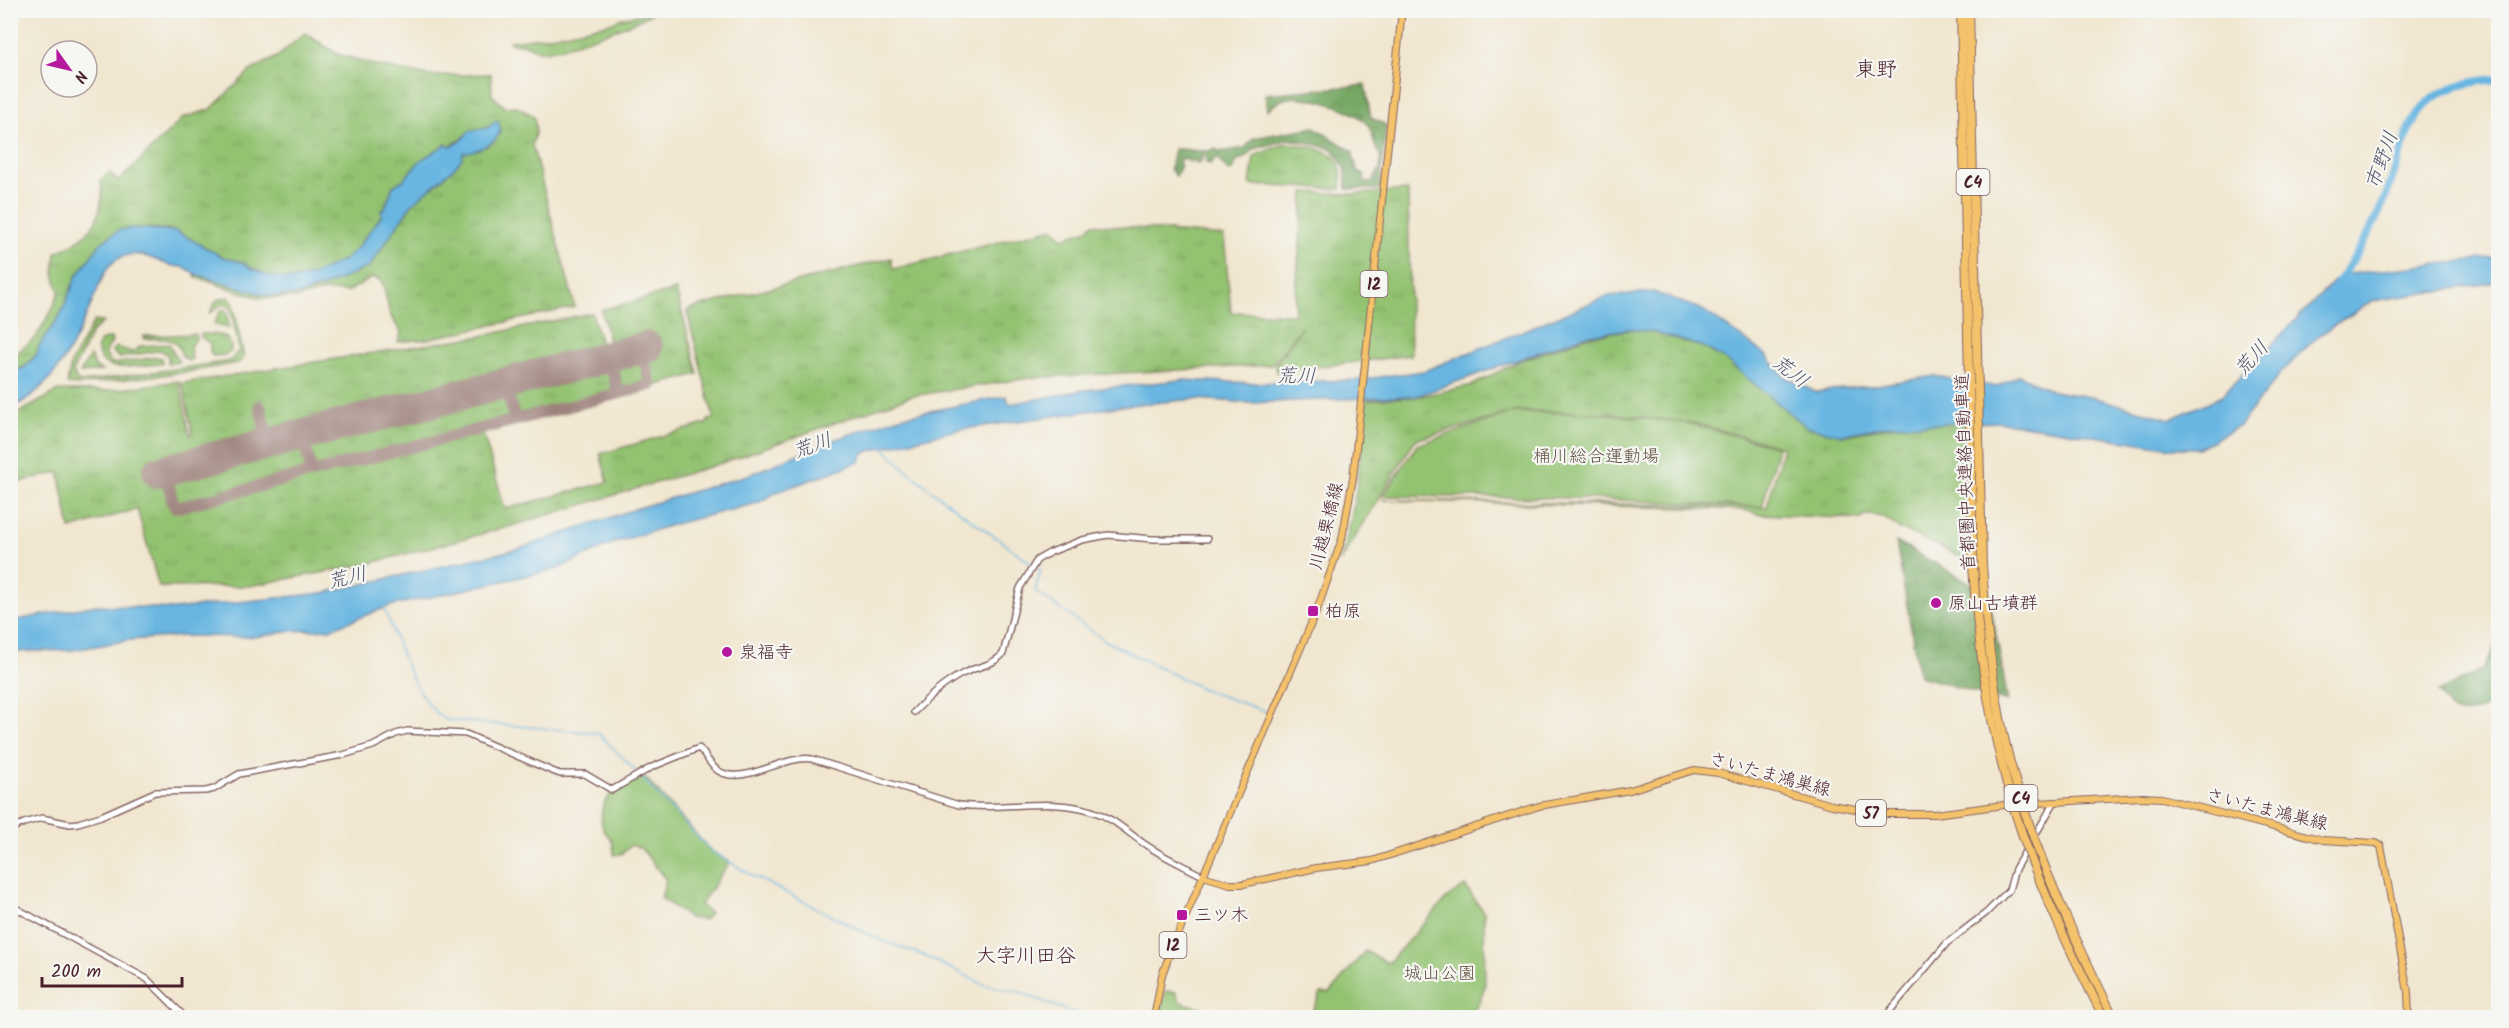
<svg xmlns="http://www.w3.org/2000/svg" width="2509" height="1028" font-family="Kalam,'Klee One',sans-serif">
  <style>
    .grass { fill: url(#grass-tufts); stroke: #6e704e; stroke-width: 1.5 }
    .forest { fill: url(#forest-crowns); stroke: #606447; stroke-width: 1.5 }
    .green { fill: #93c271; stroke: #6e704e; stroke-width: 1.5 }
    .water { fill: #67b6e1; stroke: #586a86; stroke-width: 1.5 }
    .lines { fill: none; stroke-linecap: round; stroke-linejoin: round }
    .stream { stroke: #67b6e1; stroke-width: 1.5 }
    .river { stroke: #67b6e1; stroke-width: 8 }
    .taxiway { stroke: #9e827d; stroke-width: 12 }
    .runway { stroke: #9e827d; stroke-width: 32 }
    .minor-casing { stroke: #846564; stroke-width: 8 }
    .major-casing { stroke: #846564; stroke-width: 8 }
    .highway-casing { stroke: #846564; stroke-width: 10 }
    .minor { stroke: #fff; stroke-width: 5 }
    .major { stroke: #f4c26a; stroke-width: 6 }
    .highway { stroke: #f4c26a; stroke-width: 8 }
    .highway-bridge-casing { stroke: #846564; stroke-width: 10; stroke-linecap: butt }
    .highway-bridge { stroke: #f4c26a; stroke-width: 8 }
    .poi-dot { fill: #b5179e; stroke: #f6f6f2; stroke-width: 2 }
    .labels { text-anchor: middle; stroke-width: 4.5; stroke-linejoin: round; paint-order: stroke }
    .shield { fill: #f6f6f2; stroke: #7e6067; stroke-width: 1.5 }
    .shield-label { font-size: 16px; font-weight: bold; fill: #4a1f2b }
    .park-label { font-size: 18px; fill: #605040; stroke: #f6f6f2 }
    .street-label { font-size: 18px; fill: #4a1f2b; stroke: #f6f6f2 }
    .poi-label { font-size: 18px; fill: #4a1f2b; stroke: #f6f6f2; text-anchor: start }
    .water-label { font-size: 20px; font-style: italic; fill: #54546b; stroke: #f6f6f2 }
    .neighbourhood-label { font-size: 20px; fill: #4a1f2b; stroke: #f6f6f2 }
    .quarter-label { font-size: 21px; fill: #4a1f2b; stroke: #f6f6f2 }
  </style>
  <defs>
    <pattern id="grass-tufts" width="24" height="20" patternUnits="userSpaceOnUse" patternTransform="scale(1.5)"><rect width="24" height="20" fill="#93c271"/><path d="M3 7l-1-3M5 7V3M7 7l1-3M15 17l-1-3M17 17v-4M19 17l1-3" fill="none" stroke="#80a662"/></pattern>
    <pattern id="forest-crowns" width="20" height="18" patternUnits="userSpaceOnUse" patternTransform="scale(1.5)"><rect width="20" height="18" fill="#76a863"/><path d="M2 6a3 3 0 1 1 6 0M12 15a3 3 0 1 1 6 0" fill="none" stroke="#638852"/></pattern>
  </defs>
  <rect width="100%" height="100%" fill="#f6f6f2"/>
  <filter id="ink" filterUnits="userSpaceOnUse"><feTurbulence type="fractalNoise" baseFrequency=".0167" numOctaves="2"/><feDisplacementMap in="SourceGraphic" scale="12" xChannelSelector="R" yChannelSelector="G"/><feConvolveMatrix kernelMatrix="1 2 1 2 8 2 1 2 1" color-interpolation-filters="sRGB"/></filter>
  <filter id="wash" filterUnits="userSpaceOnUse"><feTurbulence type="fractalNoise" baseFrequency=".008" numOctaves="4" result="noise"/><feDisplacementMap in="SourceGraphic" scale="24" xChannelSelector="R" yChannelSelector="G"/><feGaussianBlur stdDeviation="1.35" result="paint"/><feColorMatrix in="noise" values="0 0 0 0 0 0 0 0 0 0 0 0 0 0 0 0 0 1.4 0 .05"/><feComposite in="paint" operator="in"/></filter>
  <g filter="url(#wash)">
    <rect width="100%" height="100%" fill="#f1e6cf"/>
    <path class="grass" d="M652,11H654C646,21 556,52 541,51C537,50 532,47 528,45C522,44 516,44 510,43L509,41L556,35L611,23C622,15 639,17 652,11Z
      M305,33L337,54L379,66L429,76L491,74L492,95L505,107L515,106L534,116L536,130L532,145L575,307L428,339L398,342L401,332L390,315L383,284L380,280L372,278L347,292L324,291L298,298H261L221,286L214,282L196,278L195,274L257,292L297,295L323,287L369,267L411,205L453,169L463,152L488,146L487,128L474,130L451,146L446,144L421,160L403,180L393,186L382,215L358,247L346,259L315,274L293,280L269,276L251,268L244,263L222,257L176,231L167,229L133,228L101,243L76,277L61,314L40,346L37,354L25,367L11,372L17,353L36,337L52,310L59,292L54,274L56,253C80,241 97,231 101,203C103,195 103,188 100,180L110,173L119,181L183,118L211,109L251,70L277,57Z
      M1286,143C1303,146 1331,147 1339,164C1343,171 1341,181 1341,189L1250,185L1254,156Z
      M1408,190L1411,355L1277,372L1275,365L1302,327L1272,365L1029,378L911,396L719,464L508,527L364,565L249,586L159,587L137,509L70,529L59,472L11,484V417L58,391H104L179,381L190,435L193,434L182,383L481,336L592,313L602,348L155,466L158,481L163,479L173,512L483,433L505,509L608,482L600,454L708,423V420L714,419L687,312L689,309L891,258L893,269L1054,228L1063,238L1087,230L1092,224L1224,236L1231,312L1294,314L1304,192L1354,194Z
      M676,290L698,374L654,386L647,356L652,354L646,336L611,347L601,310Z
      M228,297L233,302L244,358L238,363L187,372L79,385L67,384L71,363L94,321L103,322L92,332L73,371L77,381L82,382L230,361L239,350L231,309L229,306L222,304L209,314L217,300Z
      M224,309L227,312L229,328L214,324L220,311Z
      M1635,329L1657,331L1687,343L1707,346L1728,358L1812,427L1847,435L1895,425L1969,422L1963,558L1904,530H1900C1889,519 1880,515 1865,515L1862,519L1759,514L1744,510L1722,509L1381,500L1767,507L1783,447L1693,423L1604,413L1519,411L1415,440L1340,562C1357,509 1360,455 1366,400L1422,396L1473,385L1519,361L1589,336Z
      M196,334L197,338L190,346L192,358L189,361L182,356C178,335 162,339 144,339V336Z
      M201,334C215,334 232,332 231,351L225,355L213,356L210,352V344L201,337Z
      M111,338L112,342L105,352L108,359L114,364L157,357L162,358V363C155,365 146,365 138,366C121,367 100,372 97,348L100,341Z
      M169,344L179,362L168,364V356L161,350L119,358L112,351L115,347L133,352L141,346Z
      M90,356L95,367L102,371L80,373Z
      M640,358L647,382L623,389L617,364Z
      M607,367L613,391L517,414L513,390Z
      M503,392L509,417L316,468L309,442Z
      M301,445L308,470L178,503L172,477Z"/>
    <path class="forest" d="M1365,85L1371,118L1386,125L1380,189H1347L1345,168L1333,149L1305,142L1288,139L1269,145L1254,149L1247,156L1236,162L1233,171L1229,172L1217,158L1210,164L1206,163V158L1201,154L1202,160L1197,164L1195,160L1189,162L1184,158L1178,161L1181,165L1176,176L1170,169L1174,149C1188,148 1204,154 1216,149L1218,152L1245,148L1254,138L1314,127L1352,151L1358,173L1364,174L1365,183L1372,182L1380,169V154C1371,145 1375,133 1367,124C1353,108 1308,95 1288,98C1281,99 1273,105 1267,110L1265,94Z
      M1896,542L1989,593L2008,702L1919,676Z
      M2498,642V694C2482,711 2476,717 2452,712L2438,692L2483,669Z"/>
    <path class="green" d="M1514,412L1599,413L1688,423L1778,447L1762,507L1575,498L1383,496L1417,445Z
      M641,773L711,851L730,862L700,905L710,913L704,920L689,918L661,898L666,880L641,848L631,845L622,854L614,855C614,851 613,845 612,841C609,835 603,833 602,825C597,796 620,786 641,773Z
      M1465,886L1484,912L1485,986L1477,1008L1468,1011L1464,1017H1310L1321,993H1330L1365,951L1388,963L1447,898Z
      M1165,991L1176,992L1180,1002L1234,1017H1160Z"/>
    <path class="water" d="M497,120C510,140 478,151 463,153L462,159L453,169L411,205L369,267L323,287L297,295L269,296L195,274C181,263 179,269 166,264C151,258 135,249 118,259C106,265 101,281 96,293C76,339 59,385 11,408V373L25,367L37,354L39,346L61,314L76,277L101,243L119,230L133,228L176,231L223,257L244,263L251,268L269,276L293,280L315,274L346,259L358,247L382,215L381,210L385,208L393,186L403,180L421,160L446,144L451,146L460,142L469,131L487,128Z
      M2498,257V282L2372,301L2318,336L2280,374L2239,426L2199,448H2172L2004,422L1890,425L1842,435L1807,427L1723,358L1703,347L1652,332L1630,329L1584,336L1417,396L1250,403L1196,399L1130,405L957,430L869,451L863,454L860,462L777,492L758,503L675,524L614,543L557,569L390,606L330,629L290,631L255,637L184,636L130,640L74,650L11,652L10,621L97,605L174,609L323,593L518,549L638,508L751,474L822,444L900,417L1001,397L1006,396L1010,404L1084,390L1181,380L1255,383L1357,380L1424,371L1608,296L1653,292L1703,310L1766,355L1784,376L1815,392L1870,386L1935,376L1997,387L2019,375L2053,391L2096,398L2170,419L2220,397L2340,275Z"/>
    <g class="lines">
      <path class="stream" d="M882,446C926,492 981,525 1031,563
        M1035,566L1041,570L1035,591L1106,641L1207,691L1265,711
        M384,608C398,642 414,701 446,720L598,733L638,773
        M641,777L711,851L753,876L878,939L925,956L985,985L1019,992L1087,1018"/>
      <path class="river" d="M2338,282C2356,257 2372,230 2384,201C2412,130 2405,86 2498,79"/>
      <path class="taxiway" d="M609,356L618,394
        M505,383L515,420
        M260,406L269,444
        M302,435L312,473
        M165,470L173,503L175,507H179L651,385L641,348"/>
      <path class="runway" d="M158,472L647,347"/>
    </g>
  </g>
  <g filter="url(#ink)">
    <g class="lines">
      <defs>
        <path id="minor" d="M914,712C929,697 945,682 964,673C978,666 992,666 1003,654L1020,588L1037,560L1051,552L1082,540L1108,535L1152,539H1207
          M10,829L24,823L42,818L70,824L78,823L101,816L155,792L206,791L214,789L239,774L343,755L373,746L396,734L407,731L466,734L552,771L560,774H585L612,790L652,767L699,748C706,755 709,764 717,770C742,788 784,754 812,759L959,805C1003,811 1050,797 1092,811C1114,818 1128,833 1146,845C1164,857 1184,866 1203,876
          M2034,837L2054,803
          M10,905L147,979L186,1018
          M1884,1018L1947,943L1986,913L2009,890L2015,869L2027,848"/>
        <path id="major" d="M1203,876L1230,884H1243L1316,868L1372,861L1539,806L1630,790L1694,770L1718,773L1832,805L1885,814H1935L2004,805L2142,797L2162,798L2323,840L2376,843L2381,846L2408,992L2409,1018
          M1154,1018L1162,975L1170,953L1317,610L1342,539L1353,478L1402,10"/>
        <path id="highway" d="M1961,10L1973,565
          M1969,10L1982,564"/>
      </defs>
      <use href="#minor" class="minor-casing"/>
      <use href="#major" class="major-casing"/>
      <use href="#highway" class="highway-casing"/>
      <use href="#minor" class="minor"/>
      <use href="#major" class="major"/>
      <use href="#highway" class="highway"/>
      <defs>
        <path id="highway-bridge" d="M1982,564C1986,630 1993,695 2009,759C2033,850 2072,934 2114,1018
          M1973,565C1979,667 1996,768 2033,864C2054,917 2078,967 2104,1018"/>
      </defs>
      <use href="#highway-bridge" class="highway-bridge-casing"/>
      <use href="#highway-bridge" class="highway-bridge"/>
    </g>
  </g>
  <g class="poi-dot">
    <circle cx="1936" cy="603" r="6"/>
    <rect x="1307" y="605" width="12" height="12" rx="3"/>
    <circle cx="727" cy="652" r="6"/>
    <rect x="1176" y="909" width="12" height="12" rx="3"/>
  </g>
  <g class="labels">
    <g class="shield">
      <rect x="1956.5" y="169" width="33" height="26" rx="4.5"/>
      <rect x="1360.5" y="271" width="27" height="26" rx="4.5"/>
      <rect x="2004.5" y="785" width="33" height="26" rx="4.5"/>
      <rect x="1856" y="800" width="30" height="26" rx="4.5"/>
      <rect x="1159.5" y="932" width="27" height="26" rx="4.5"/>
    </g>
    <g class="shield-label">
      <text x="1973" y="188">C4</text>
      <text x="1374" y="290">12</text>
      <text x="2021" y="804">C4</text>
      <text x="1871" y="819">57</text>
      <text x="1173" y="951">12</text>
    </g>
    <g class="park-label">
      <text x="1596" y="462">桶川総合運動場</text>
      <text x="1440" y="979">城山公園</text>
    </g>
    <g class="street-label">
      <text transform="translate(1965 472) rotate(-92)" y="6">首都圏中央連絡自動車道</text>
      <text transform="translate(1326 526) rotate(-76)" y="6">川越栗橋線</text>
      <text transform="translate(1770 774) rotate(15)" y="6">さいたま鴻巣線</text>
      <text transform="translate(2267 809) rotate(14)" y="6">さいたま鴻巣線</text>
    </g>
    <g class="poi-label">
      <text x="1948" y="609">原山古墳群</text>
      <text x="1325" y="617">柏原</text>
      <text x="739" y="658">泉福寺</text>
      <text x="1194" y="921">三ツ木</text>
    </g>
    <g class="water-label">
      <text transform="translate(2381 160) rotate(-70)" y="7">市野川</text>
      <text transform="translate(2251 358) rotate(-48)" y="7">荒川</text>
      <text transform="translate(1791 371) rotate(38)" y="7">荒川</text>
      <text transform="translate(1296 375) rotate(1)" y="7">荒川</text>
      <text transform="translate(812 445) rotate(-19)" y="7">荒川</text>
      <text transform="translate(347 577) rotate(-13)" y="7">荒川</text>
    </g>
    <g class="neighbourhood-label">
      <text x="1026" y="962">大字川田谷</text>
    </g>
    <g class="quarter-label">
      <text x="1876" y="76">東野</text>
    </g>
  </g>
  <rect width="2509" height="1028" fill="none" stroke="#f6f6f2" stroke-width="36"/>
  <g transform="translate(69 69) rotate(124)"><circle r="28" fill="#f6f6f2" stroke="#b1a0a2" stroke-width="1.5"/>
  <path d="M0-4.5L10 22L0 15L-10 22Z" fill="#b5179e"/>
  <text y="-9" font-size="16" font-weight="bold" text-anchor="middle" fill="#4a1f2b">N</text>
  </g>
  <path d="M42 977v9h140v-9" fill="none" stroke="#4a1f2b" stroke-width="3"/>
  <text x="51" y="977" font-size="18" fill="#4a1f2b" stroke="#f6f6f2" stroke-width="4.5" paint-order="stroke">200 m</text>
</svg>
